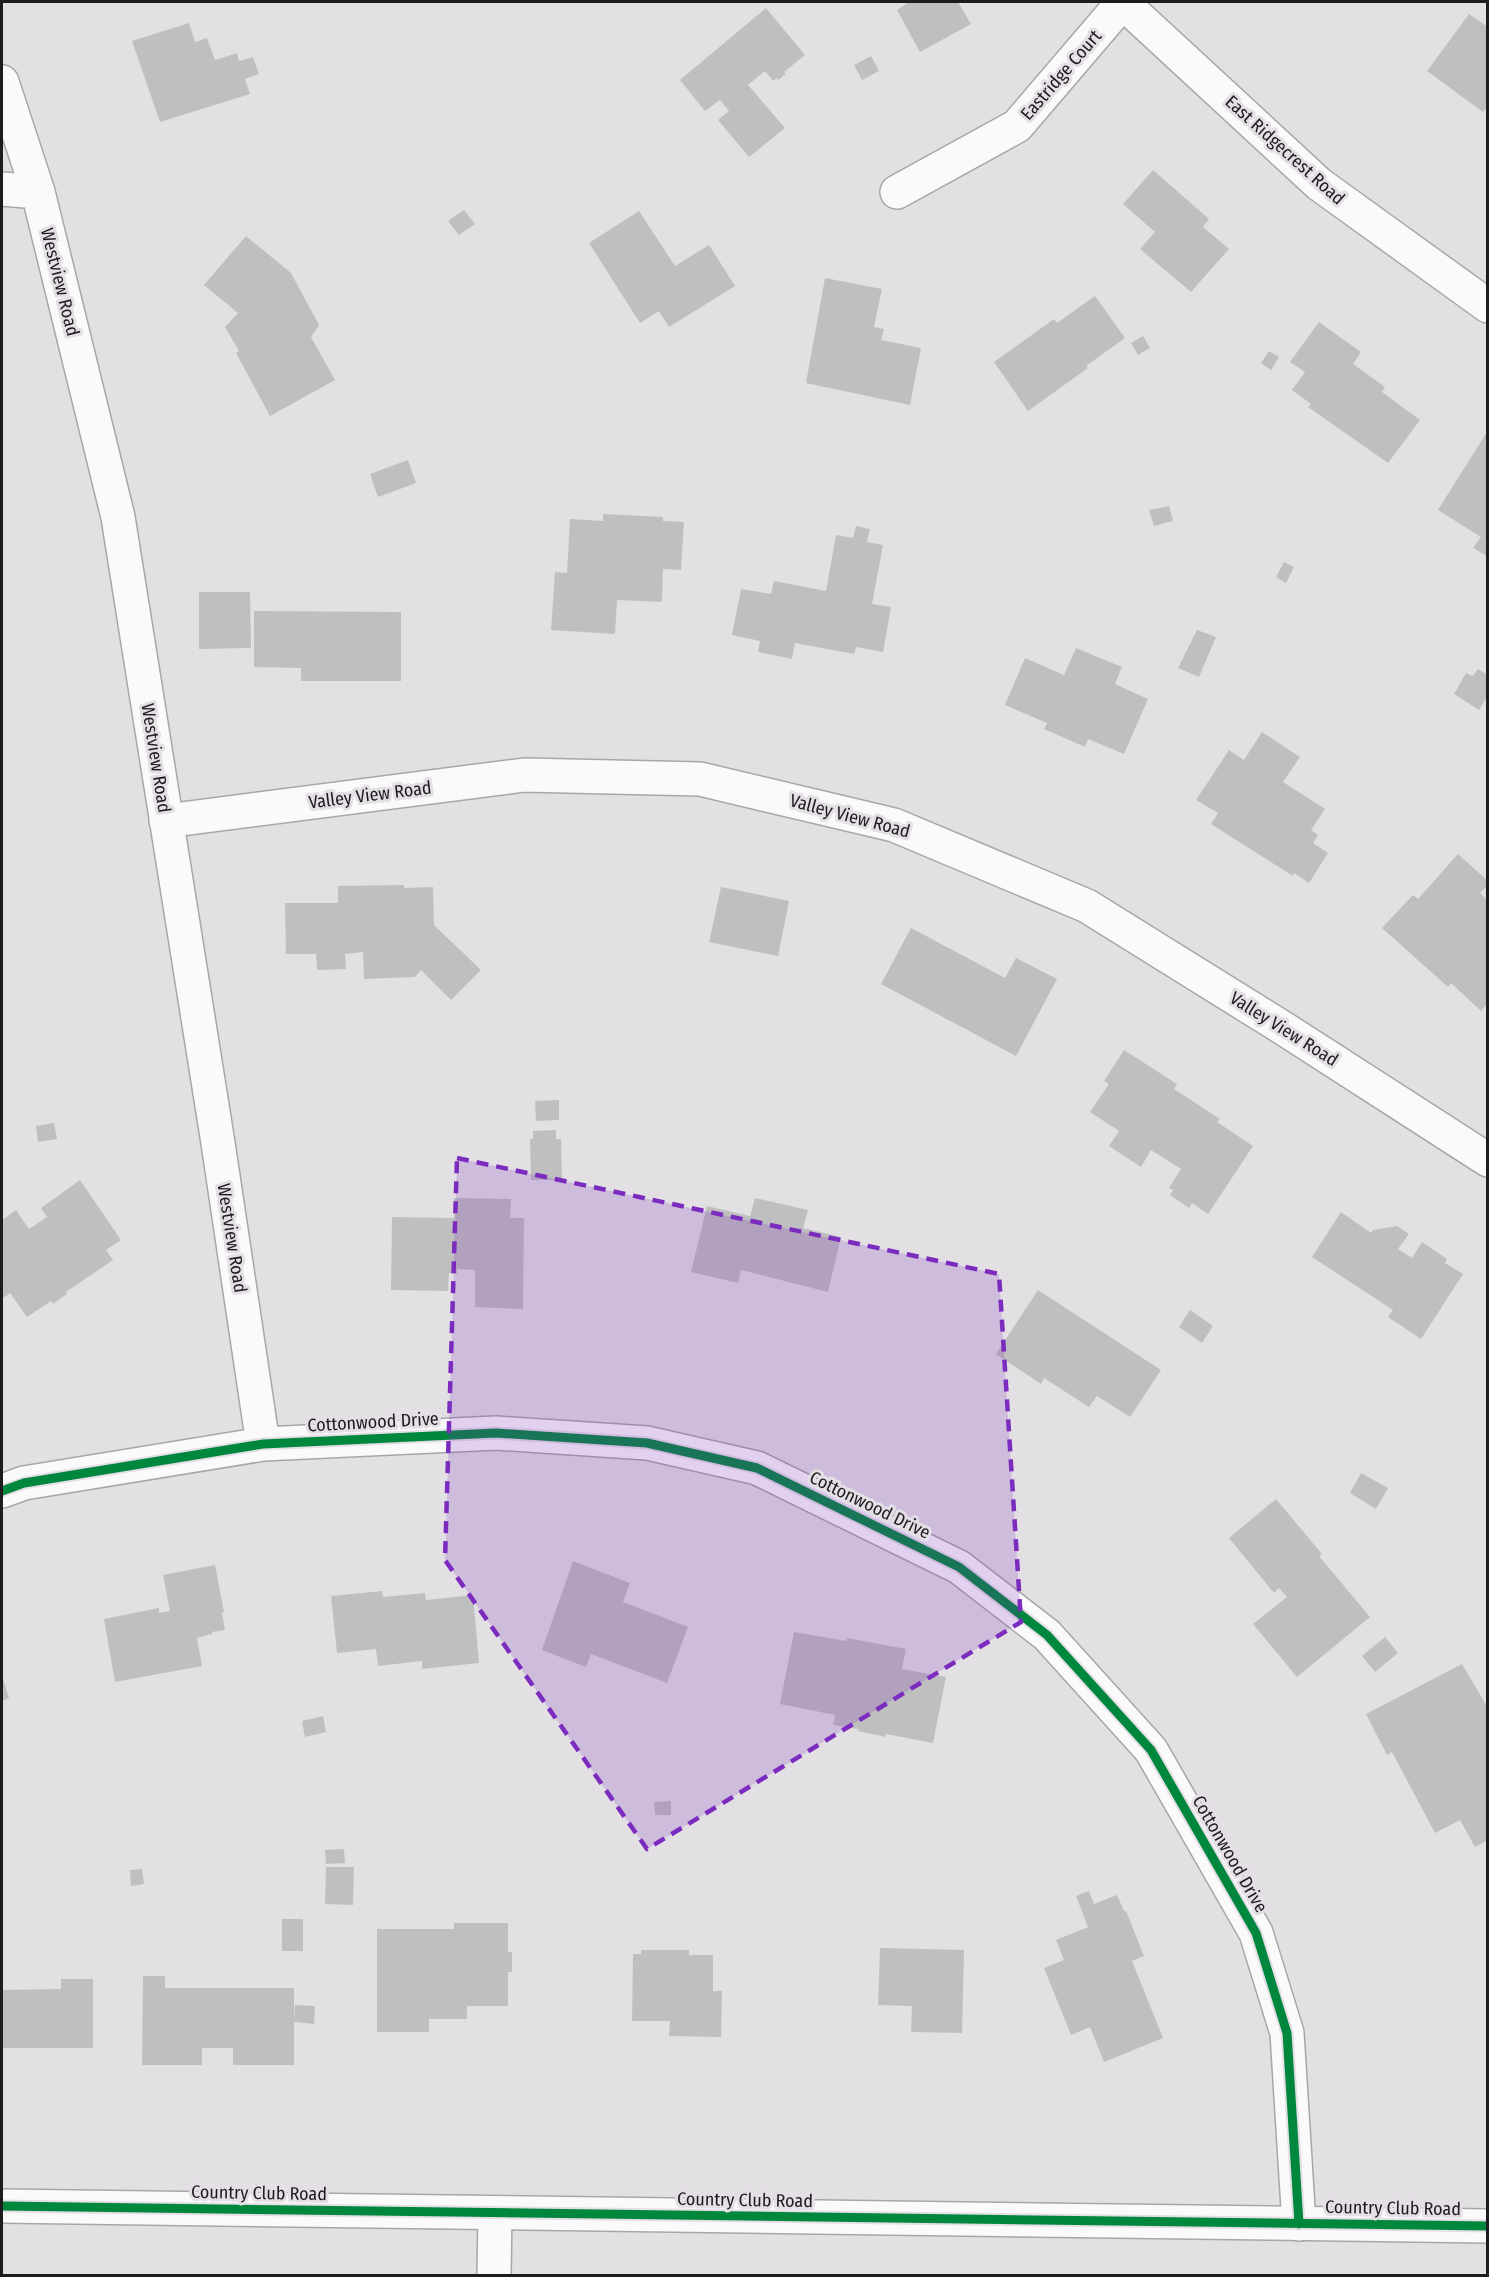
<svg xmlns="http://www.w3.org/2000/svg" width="1489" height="2277" font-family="'Fira Sans Condensed',sans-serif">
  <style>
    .building { fill: #bfbfc0 }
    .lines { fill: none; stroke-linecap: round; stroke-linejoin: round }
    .minor-casing { stroke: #a8a6a9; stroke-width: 36 }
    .tertiary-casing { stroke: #a8a6a9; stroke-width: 36 }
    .minor { stroke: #fbfafb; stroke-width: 33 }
    .tertiary { stroke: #fbfafb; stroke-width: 33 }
    .cycleway-casing { stroke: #e4dfe5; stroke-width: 13 }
    .cycleway { stroke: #00873e; stroke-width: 9 }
    .marked { fill: #7b2cbf; fill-opacity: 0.2; stroke: #7b2cbf; stroke-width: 4.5; stroke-dasharray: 12 8; stroke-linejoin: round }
    .labels { text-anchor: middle; stroke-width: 6; stroke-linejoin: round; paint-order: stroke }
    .street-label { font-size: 18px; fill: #1d1b1d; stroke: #e4dfe5 }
  </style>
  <rect width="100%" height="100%" fill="#e3e0e4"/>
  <path class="building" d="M905,2H958L971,24L920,52L897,10L906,4Z
    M766,8L805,55L784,72L786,74L778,80L777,78L773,81L765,71L748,85L785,128L749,157L718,120L729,111L720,100L705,111L680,80Z
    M1469,14L1488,27V111L1485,109L1483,112L1427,71Z
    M189,23L195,42L207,38L215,60L237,53L239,61L253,57L259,74L245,79L250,94L160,122L132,41Z
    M871,56L879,71L862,80L854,65Z
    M1153,170L1209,219L1203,227L1229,249L1191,292L1140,249L1155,232L1123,204Z
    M464,210L475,224L459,235L448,221Z
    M639,211L675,266L709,245L735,286L669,327L659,311L640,323L589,243Z
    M246,236L291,273L319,325L311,337L335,380L270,416L236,353L239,351L225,327L238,313L204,285Z
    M825,278L882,289L874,327L884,329L881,340L921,348L910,405L806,383Z
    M1095,296L1125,338L1086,366L1088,368L1028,411L994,362L1054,319L1057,323Z
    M1319,322L1361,352L1353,364L1385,387L1382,392L1420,420L1388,463L1308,407L1311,404L1292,390L1305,372L1290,362Z
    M1143,336L1150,348L1138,355L1131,343Z
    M1269,351L1279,357L1271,370L1261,363Z
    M1485,435L1488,437V557L1473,548L1481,537L1438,510Z
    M408,460L416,483L378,497L370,474Z
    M1169,506L1173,521L1154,526L1149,510Z
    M603,514L663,517V521L684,522L681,570L663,569L662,602L617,600L615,634L551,630L555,572L567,573L570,519L603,521Z
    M856,526L870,529L867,542L883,545L872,604L891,607L883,652L856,647L854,654L795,643L792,659L758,652L760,641L732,635L741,589L771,594L774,581L826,591L836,535L853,538Z
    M1284,562L1294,567L1286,583L1276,577Z
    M199,592H250L251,648L199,649Z
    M254,611L401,612V681H301V668L254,667Z
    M1197,630L1216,637L1199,677L1178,668Z
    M1076,648L1122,667L1115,684L1148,699L1124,754L1088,739L1085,747L1044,729L1047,723L1005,705L1025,658L1064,675Z
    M1478,669L1488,675V695L1479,710L1454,694L1466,673L1473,676Z
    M1262,732L1300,757L1283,782L1325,809L1311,830L1318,835L1313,843L1328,853L1309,883L1294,873L1293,876L1211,824L1218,813L1196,800L1229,750L1244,760Z
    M1458,854L1488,881V885L1480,893L1488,901V1003L1481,1011L1451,983L1448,987L1382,928L1413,895L1418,899Z
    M404,885V888L433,887L434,925L481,970L451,1000L421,970L415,977L364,979L363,952L345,954L346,969L317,970L316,954H286L285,903H338V886Z
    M721,887L789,901L778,956L709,942Z
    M911,928L1005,978L1016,958L1057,979L1016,1056L881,984Z
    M1124,1050L1177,1084L1174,1089L1220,1119L1217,1122L1253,1146L1208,1214L1192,1203L1189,1208L1170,1195L1173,1190L1169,1188L1181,1169L1151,1150L1141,1167L1109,1146L1119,1131L1090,1112L1109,1084L1104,1081Z
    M559,1100V1120L536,1121L535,1101Z
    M54,1123L57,1139L38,1142L36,1126Z
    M556,1130V1139H561L562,1180H531L530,1139H533V1131Z
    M80,1180L121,1240L106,1250L113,1260L66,1292L67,1294L53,1304L51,1301L27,1317L10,1293L2,1299V1220L16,1210L29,1229L47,1217L41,1208Z
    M454,1198L511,1199L510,1218H524L523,1309L475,1307V1270L457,1269V1274L449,1273L448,1291L391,1290L392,1217L454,1218Z
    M755,1198L808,1210L803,1228L841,1237L828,1292L741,1270L738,1283L691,1272L707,1206L750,1216Z
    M1341,1212L1371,1233L1373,1230L1397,1226L1409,1234L1398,1249L1412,1258L1422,1242L1447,1259L1445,1263L1463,1274L1421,1339L1388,1317L1393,1310L1312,1257Z
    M1038,1290L1161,1370L1130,1417L1097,1396L1089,1407L1044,1378L1041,1384L996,1354Z
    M1190,1310L1213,1326L1202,1343L1179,1327Z
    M1361,1473L1388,1488L1376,1509L1350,1493Z
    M1276,1499L1322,1554L1319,1556L1370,1617L1297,1677L1253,1624L1287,1597L1279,1588L1274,1593L1229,1538Z
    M573,1561L630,1583L623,1602L688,1627L667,1683L591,1654L586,1667L542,1650Z
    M215,1565L224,1612L222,1613L225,1630L212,1632V1634L197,1638L202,1666L115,1682L104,1619L159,1608V1613L170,1611L163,1575Z
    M382,1591L383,1597L425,1593L426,1600L473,1595L479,1663L422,1669V1661L378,1666L376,1649L337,1653L331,1596Z
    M794,1632L847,1641V1638L906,1649L902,1669L946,1677L933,1743L886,1734V1737L858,1731V1729L833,1725L835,1715L780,1704Z
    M1385,1637L1398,1653L1375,1672L1362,1656Z
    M1462,1664L1488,1708V1840L1475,1847L1460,1820L1435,1833L1392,1752L1387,1755L1366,1714Z
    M2,1676L9,1698L2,1701Z
    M323,1716L326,1732L305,1737L302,1721Z
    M671,1801V1815H655L654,1802Z
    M344,1849L345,1863L326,1864L325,1850Z
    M326,1867H354L353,1905L325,1904Z
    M142,1869L144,1884L131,1886L130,1870Z
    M1089,1891L1094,1904L1117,1895L1124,1911H1126L1144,1956L1132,1961L1163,2038L1104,2062L1090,2027L1071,2035L1044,1968L1064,1960L1056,1940L1088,1927L1076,1896Z
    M282,1919H303V1951H282Z
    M454,1923H508V1952H512V1972H508V2006H467V2019H429V2032H377V1929H454Z
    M880,1948L964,1950L962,2033L911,2032L912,2006L878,2005Z
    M641,1950H689V1955H713V1991H722L721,2037L669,2036L670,2021H632L633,1954H641Z
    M143,1976H165V1988H294V2065H233V2048H202V2065H142Z
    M61,1979H93V2048H2V1990L61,1989Z
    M295,2005L315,2006L314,2024L294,2022Z"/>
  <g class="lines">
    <defs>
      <path id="minor" d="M1122,2L1319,184L1488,306
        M2,82L38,192L118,517L218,1143L263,1444
        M2,189L38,192
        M897,192L1017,126L1123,2
        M166,821L524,775L700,779L894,825L1087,906L1283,1028L1488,1160
        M2,1491L24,1483L263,1444L496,1433L647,1443L757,1468L959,1567L1047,1635L1151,1750L1256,1933L1287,2033L1299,2224
        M494,2276L495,2213"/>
      <path id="tertiary" d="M2,2206L1488,2226"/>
    </defs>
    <use href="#minor" class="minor-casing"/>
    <use href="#tertiary" class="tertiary-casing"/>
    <use href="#minor" class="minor"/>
    <use href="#tertiary" class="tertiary"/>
    <defs>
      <path id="cycleway" d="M2,1491L24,1483L263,1444L496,1433L647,1443L757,1468L959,1567L1047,1635L1151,1750L1256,1933L1287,2033L1299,2224
        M2,2206L1488,2226"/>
    </defs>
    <use href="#cycleway" class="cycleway-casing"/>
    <use href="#cycleway" class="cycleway"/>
  </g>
  <path class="marked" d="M457,1158L999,1274L1021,1622L647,1849L445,1560Z"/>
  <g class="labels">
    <g class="street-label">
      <text transform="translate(1061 75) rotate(-49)" y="6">Eastridge Court</text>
      <text transform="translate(1285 150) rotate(42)" y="6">East Ridgecrest Road</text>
      <text transform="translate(60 282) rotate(76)" y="6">Westview Road</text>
      <text transform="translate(156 758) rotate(81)" y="6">Westview Road</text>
      <text transform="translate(370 795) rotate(-7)" y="6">Valley View Road</text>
      <text transform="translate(850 816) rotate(15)" y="6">Valley View Road</text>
      <text transform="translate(1284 1029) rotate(32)" y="6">Valley View Road</text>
      <text transform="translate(232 1238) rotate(81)" y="6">Westview Road</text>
      <text transform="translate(373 1422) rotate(-3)" y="6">Cottonwood Drive</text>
      <text transform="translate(870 1505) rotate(26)" y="6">Cottonwood Drive</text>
      <text transform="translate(1230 1854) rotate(60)" y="6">Cottonwood Drive</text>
      <text transform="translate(259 2193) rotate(1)" y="6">Country Club Road</text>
      <text transform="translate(745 2200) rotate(1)" y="6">Country Club Road</text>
      <text transform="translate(1393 2208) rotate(1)" y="6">Country Club Road</text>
    </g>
  </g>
  <rect width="1489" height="2277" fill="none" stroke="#1d1b1d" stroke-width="6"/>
</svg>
